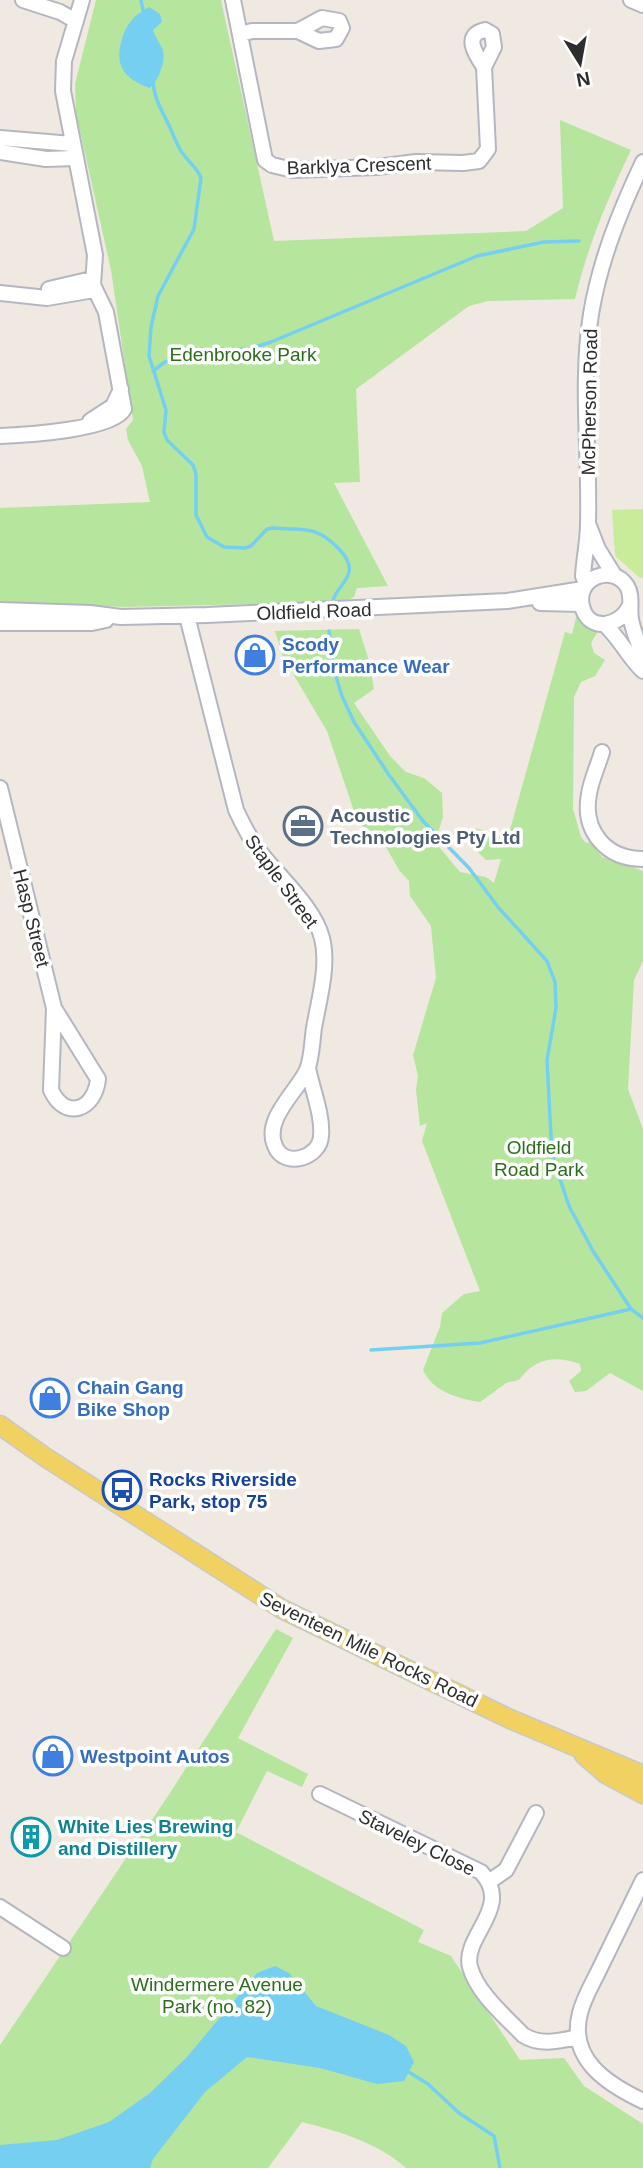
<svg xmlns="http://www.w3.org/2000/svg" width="643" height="2168" font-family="Helvetica,sans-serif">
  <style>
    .green { fill: #b6e59e }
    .pitch { fill: #c9ec9a }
    .water { fill: #75cff0 }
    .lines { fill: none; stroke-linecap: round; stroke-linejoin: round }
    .stream { stroke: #75cff0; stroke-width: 3.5 }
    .minor-casing { stroke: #b4b7c1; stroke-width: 18 }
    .major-casing { stroke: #c9c9c9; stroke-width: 21 }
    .minor { stroke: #fff; stroke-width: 14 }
    .major { stroke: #f2d163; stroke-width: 18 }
    .labels { text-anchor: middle; stroke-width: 7; stroke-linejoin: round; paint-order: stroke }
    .street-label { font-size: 19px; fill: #2e2e2e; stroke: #fff }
    .park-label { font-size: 19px; fill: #2c6e1b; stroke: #fff }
    .shop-label { font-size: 19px; font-weight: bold; fill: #366cbe; stroke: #fff; text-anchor: start }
    .service-label { font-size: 19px; font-weight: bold; fill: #4e5e75; stroke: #fff; text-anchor: start }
    .transit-label { font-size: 19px; font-weight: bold; fill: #164399; stroke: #fff; text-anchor: start }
    .culture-label { font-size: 19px; font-weight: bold; fill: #0d838f; stroke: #fff; text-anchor: start }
  </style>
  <rect width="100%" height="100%" fill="#efe9e1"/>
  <path class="green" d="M96,0H221L274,241L526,231L563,208L560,120L631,150C607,200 588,245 575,299L488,301L469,306L356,389L360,482L334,483L388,586L357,588L354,597L344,602L126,607L0,602V508L150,502L142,466L128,440L126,429L133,420L111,270L76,113L75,84Z
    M577,614L601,626L591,643L594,653L605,660L595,676L581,682L574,697L573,809L581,837L586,843L591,842L602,857L643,871V961L634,980L628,1089L643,1129V1391L610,1373L586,1391L575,1392L569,1381L581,1371L580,1364C555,1355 535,1358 519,1380L506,1383L480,1402C457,1398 433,1392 423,1370L440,1327L442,1313L464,1294L480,1291L422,1141L427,1123L420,1126L416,1089L418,1076L413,1055L436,978L431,926L410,896L409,881L399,870L381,838L358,823L327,731L283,657L275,631L359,629L369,661L374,689L354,703L390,756L406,772L424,778L442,793L443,817L435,842L460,872L486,877L494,883L501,859L486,860L462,837L474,828L508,837L565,632L572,634Z
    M276,1629L293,1638L238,1738L308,1774L302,1787L267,1771L236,1832L424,1930L418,1942L451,1956L520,2060L564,2058L584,2086L643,2124V2168H406C377,2142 340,2132 302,2122L268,2168H0V2045L166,1799Z"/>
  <path class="pitch" d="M643,509V578H640L615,556L612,510Z"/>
  <path class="water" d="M149,7L160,14L162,22L153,30C155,37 161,44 163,51C166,62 158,81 150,88C129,81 116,70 120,47C122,38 125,28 131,21C135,15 143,11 149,7Z
    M275,1966L289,1973L316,2006L389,2035L406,2046L414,2062L404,2081L377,2084L320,2068L247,2057L205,2092L153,2159L150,2168H0V2145L57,2140L109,2122L150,2093L187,2057L257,1973Z"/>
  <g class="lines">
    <path class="stream" d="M141,0L144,15
      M153,82C155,103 163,111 171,130C174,137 177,144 181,151C187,161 197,167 201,178L194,229L158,296L151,327L149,356L166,410L164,432L167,440L193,465L196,474V515L207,537L224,547L245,548L251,546L267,529L273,528C303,531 315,524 338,548C344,554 351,563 349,572C347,583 335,590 333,601
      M153,371L165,362L195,349H249L271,342L477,256L544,242L579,241
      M329,631L333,667L342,696L354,722L389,775L423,821L469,868L498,907L547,961L555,982L556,1008L547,1060L552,1155L569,1206L593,1251L631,1309L643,1318
      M371,1350L480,1343L631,1309
      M407,2071L428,2084L459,2113L494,2136L500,2168"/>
    <defs>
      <path id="minor" d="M23,0L60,12L76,21
        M233,0L265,160L272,165L293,170L377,167L416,162L463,163L479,161L488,149L484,67L494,47L492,34L485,30C462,35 476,55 484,67
        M631,0L643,5
        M322,18L339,21L342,28L336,39L319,41L298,31Z
        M241,34L252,31H298
        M0,138L72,144
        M0,152L46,159L75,158
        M49,289L92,279
        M0,293L47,298L94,290
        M90,421L113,406L121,389
        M0,436C24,435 114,430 124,409L106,312L93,285L95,255L63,91L64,61L82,0
        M589,526L598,549L614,575
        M586,584L583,576C584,558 588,541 588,523C590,453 580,383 591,314C600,260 620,211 643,162
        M540,603L581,604
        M630,605C621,627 588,633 582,606C575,578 612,563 627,586C633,596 629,608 631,619C633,631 638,643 643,655
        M0,610L90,613L121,617L207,615L507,601L583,589
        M187,616L236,810C243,825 250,839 260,852C279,877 314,907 322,938C329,966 319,999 314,1028C312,1041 312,1058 307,1070C297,1092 263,1119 275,1146C284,1169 320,1158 321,1136C323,1115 312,1089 308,1068
        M0,623H92L106,620
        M604,624C620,638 628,657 643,671
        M602,752C598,766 591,780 589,794C582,831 606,859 643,859
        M0,788L54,1008L98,1079C95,1110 65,1121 51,1090L54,1008
        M320,1794L481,1872C514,1907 462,1936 470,1967C477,1993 505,2016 523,2035C540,2046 559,2041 578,2037
        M643,1880C629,1909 614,1939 600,1968C593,1983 584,1997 580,2013C568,2059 607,2084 643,2101
        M490,1881L506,1870L536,1813
        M0,1907L63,1948"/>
      <path id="major" d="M0,1425L45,1457L282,1609L510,1719L643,1775
        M584,1755L606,1774L643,1794"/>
    </defs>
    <use href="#minor" class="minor-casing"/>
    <use href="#major" class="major-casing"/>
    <use href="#minor" class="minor"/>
    <use href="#major" class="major"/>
  </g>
  <defs>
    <symbol id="shop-ring" viewBox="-11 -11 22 22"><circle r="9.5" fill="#fff" stroke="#3f7fe0" stroke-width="1.5"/><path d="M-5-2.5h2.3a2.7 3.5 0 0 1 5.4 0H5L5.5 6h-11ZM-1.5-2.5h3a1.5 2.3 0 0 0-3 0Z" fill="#3f7fe0"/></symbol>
    <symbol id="office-ring" viewBox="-11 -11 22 22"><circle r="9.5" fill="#fff" stroke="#5c6f8a" stroke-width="1.5"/><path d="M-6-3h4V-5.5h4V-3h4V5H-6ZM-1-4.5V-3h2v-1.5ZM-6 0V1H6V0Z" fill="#5c6f8a"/></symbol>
    <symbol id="bus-ring" viewBox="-11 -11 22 22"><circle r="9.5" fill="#fff" stroke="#1a4fb4" stroke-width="1.5"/><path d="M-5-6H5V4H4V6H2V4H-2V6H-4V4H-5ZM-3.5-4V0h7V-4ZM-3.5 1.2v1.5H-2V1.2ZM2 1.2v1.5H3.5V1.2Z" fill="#1a4fb4"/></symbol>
    <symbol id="building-ring" viewBox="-11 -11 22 22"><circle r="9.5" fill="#fff" stroke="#0f9aa8" stroke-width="1.5"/><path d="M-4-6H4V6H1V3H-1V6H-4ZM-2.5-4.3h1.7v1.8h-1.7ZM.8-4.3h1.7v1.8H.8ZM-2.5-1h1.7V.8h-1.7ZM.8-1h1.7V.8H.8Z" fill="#0f9aa8"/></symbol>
  </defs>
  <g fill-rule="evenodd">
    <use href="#shop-ring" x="233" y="633" width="44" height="44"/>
    <use href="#office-ring" x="281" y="804" width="44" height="44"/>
    <use href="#shop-ring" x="28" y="1376" width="44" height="44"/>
    <use href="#bus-ring" x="100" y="1468" width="44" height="44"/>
    <use href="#shop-ring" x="31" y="1734" width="44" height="44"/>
    <use href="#building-ring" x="9" y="1815" width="44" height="44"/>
  </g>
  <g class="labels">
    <g class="street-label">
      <text transform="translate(359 165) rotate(-2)" y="7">Barklya Crescent</text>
      <text transform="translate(589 402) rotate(-89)" y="7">McPherson Road</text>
      <text transform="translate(314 611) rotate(-2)" y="7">Oldfield Road</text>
      <text transform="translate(282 881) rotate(54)" y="7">Staple Street</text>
      <text transform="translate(32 918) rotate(76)" y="7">Hasp Street</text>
      <text transform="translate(369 1649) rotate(26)" y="7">Seventeen Mile Rocks Road</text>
      <text transform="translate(417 1842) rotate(26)" y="7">Staveley Close</text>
    </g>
    <g class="park-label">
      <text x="243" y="361">Edenbrooke Park</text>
      <text x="539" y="1154">Oldfield<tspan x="539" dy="22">Road Park</tspan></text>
      <text x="217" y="1991">Windermere Avenue<tspan x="217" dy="22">Park (no. 82)</tspan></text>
    </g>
    <g class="shop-label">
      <text x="282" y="651">Scody<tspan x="282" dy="22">Performance Wear</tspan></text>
      <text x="77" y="1394">Chain Gang<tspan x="77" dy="22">Bike Shop</tspan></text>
      <text x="80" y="1763">Westpoint Autos</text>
    </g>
    <g class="service-label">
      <text x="330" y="822">Acoustic<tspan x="330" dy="22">Technologies Pty Ltd</tspan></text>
    </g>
    <g class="transit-label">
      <text x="149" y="1486">Rocks Riverside<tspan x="149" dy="22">Park, stop 75</tspan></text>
    </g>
    <g class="culture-label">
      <text x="58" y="1833">White Lies Brewing<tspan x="58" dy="22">and Distillery</tspan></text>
    </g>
  </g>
  <g transform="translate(580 63) rotate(169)" stroke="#ffffff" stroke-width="5" paint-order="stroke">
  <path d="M0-5L12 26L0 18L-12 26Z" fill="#2e2e2e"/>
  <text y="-10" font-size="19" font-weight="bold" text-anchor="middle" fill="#2e2e2e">N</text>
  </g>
</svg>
